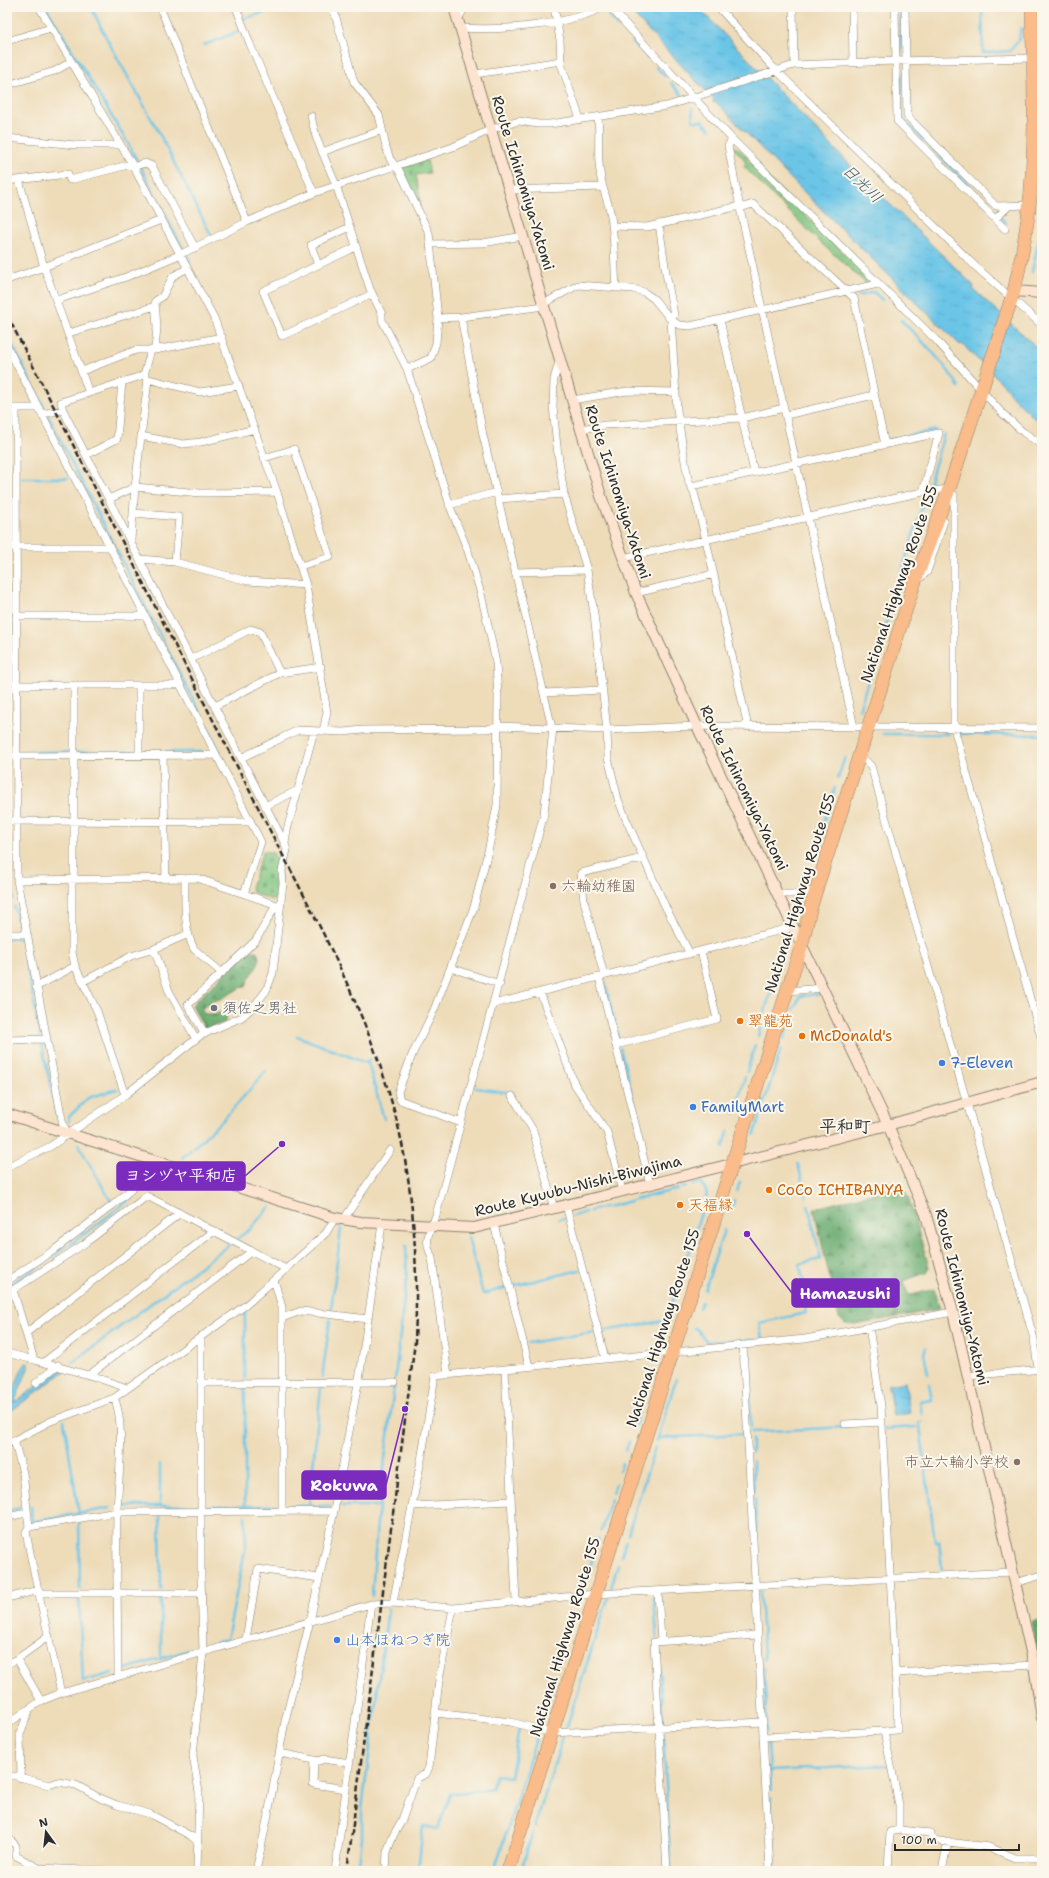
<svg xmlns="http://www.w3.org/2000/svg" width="1049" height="1878" font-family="'Shantell Sans','Klee One',sans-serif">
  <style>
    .grass { fill: url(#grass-tufts); stroke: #567856 }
    .forest { fill: url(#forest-firs); stroke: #4a6a4c }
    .cemetery { fill: url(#cemetery-stones); stroke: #567856 }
    .water { fill: url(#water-ripples); stroke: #4a7889 }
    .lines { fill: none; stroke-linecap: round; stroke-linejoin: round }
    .stream { stroke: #6ac5e7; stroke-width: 2.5 }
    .street-casing { stroke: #8c8472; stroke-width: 8 }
    .secondary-casing { stroke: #8c8472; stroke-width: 12 }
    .highway-casing { stroke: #8c8472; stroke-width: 14 }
    .street { stroke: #fff; stroke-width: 7 }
    .secondary { stroke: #fde4d0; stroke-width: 10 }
    .highway { stroke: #f9bc8a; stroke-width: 13 }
    .rail { stroke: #2b2b2b; stroke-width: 2.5; stroke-dasharray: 6 3; stroke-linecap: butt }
    .education-dot { fill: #8d6e63; stroke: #fbf7ec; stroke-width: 1.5 }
    .worship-dot { fill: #6b7280; stroke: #fbf7ec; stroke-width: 1.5 }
    .food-dot { fill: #e8710a; stroke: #fbf7ec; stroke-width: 1.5 }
    .shop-dot { fill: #3f7fe0; stroke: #fbf7ec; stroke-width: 1.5 }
    .labels { text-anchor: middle; stroke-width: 4; stroke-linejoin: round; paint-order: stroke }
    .street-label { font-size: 15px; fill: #2b2b2b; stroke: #fbf7ec }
    .education-label { font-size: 15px; fill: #785e54; stroke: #fbf7ec; text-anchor: start }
    .worship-label { font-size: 15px; fill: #5b616d; stroke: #fbf7ec; text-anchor: start }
    .food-label { font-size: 15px; fill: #c56008; stroke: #fbf7ec; text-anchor: start }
    .shop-label { font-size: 15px; fill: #366cbe; stroke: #fbf7ec; text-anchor: start }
    .water-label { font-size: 16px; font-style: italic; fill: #3e5963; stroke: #fbf7ec }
    .quarter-label { font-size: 17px; font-weight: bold; fill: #2b2b2b; stroke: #fbf7ec }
    .leader { fill: none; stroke: #7b2cbf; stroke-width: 1.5 }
    .callout-dot { fill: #7b2cbf; stroke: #fbf7ec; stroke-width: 1.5 }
    .callout { fill: #7b2cbf; stroke: #7b2cbf; stroke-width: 1.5 }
    .callout-label { font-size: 16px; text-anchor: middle; font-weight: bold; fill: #fff }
  </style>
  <defs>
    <pattern id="grass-tufts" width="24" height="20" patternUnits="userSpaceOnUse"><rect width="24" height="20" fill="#80c580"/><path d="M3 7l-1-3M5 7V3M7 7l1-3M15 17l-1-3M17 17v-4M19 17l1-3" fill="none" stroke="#69a069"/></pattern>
    <pattern id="forest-firs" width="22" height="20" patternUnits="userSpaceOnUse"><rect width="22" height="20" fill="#68aa6e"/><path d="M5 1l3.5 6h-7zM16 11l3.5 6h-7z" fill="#568b5b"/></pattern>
    <pattern id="cemetery-stones" width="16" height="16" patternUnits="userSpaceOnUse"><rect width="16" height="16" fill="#80c580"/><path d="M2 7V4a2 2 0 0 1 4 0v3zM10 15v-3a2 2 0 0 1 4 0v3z" fill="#69a069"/></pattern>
    <pattern id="water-ripples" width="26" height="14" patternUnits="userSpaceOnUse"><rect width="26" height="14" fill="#6ac5e7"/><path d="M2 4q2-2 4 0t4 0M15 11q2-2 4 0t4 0" fill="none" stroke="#5ca9c6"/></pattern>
  </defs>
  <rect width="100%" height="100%" fill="#fbf7ec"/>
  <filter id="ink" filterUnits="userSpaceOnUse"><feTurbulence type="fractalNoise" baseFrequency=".025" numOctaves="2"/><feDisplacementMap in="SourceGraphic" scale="8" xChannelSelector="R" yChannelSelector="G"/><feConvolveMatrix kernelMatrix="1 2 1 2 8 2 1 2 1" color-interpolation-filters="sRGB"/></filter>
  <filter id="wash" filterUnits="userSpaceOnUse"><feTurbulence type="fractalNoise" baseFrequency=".012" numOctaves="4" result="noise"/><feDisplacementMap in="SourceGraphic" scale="16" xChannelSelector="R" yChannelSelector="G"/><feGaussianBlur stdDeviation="0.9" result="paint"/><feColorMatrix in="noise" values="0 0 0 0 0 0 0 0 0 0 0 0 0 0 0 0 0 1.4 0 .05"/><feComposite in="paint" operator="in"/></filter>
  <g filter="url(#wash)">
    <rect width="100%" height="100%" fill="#eedcb9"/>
    <path class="grass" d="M733,146L739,149L870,279L868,285L822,244L743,166L746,164L744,159L732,147Z"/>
    <path class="forest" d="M251,951H257C264,966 249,973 246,987L240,988L221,999L209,1002L202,1009L203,1013C211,1016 219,1011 227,1014L226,1022L205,1029L192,1005L246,953Z
      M894,1187L895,1190L904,1189L909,1199L929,1267L926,1273L905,1280L904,1283L908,1294L911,1295L934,1289L940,1309L855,1325L845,1324L839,1318L814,1210L816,1208Z
      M1042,1618V1651L1038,1653L1035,1652V1641L1031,1623Z"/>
    <path class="cemetery" d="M427,160L430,173L416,175L421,204L418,203L402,171L403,167Z
      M263,851L273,853C283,871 281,879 276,898L272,900L252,892L251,888Z"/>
    <path class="water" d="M626,7H698L855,170L974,286L973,289L1042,352V426L1008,392L1009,390L962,344L960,345L799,187L716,102L713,103L714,100Z
      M26,1363L30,1364L14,1403L60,1369L65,1371L7,1414V1408L21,1371Z
      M905,1382L910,1413L893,1416L888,1385Z"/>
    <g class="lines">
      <path class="stream" d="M46,7L129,145L190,262
        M91,7L108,41L157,129L211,235
        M282,7L289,12L304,7
        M900,7L901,51
        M982,7L983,53L1010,51L1019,40L1021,28
        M607,14L618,27
        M243,19L282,7
        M632,41L648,58
        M204,45L240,31
        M656,67L665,76
        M901,72L902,118L997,214
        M671,83L682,95
        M692,108L693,121H702L710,129
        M1001,218L1006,223
        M1032,272L1040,235
        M858,296L874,292L882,300
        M901,320C922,341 944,362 959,387
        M7,335L45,409
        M48,416L220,752
        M888,440L937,430
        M21,478H68
        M7,479H9
        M928,488L944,434
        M7,615H11
        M859,710L925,497
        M883,734H949
        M959,734L1042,735
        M7,752H11
        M22,752H70
        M78,752H136
        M144,752H203
        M838,778L845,757
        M831,800L835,788
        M821,831L828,810
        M817,846L818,842
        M7,870L11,871V875
        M11,881L13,899
        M14,906L19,926
        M7,938H18L22,941L40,1033L39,1036
        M605,982L613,1017
        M793,1010L801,996L818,994
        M763,1018L788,934
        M614,1019L619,1040
        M297,1036L366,1063L370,1059
        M758,1036L761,1025
        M784,1039L791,1018
        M42,1045L57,1116
        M620,1048L629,1081
        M368,1063L384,1119
        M747,1072L755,1045
        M630,1086L634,1105
        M476,1088L513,1093
        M738,1101L745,1077
        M734,1113L736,1108
        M637,1118L640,1129
        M69,1121L68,1118L88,1098L117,1089
        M754,1135L781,1049
        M78,1144L112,1203
        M194,1147L225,1118L266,1071
        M723,1148L728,1132
        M182,1158L191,1150
        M798,1164L806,1197
        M692,1185L700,1183C707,1190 708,1193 705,1202
        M682,1188L686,1187
        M737,1191L740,1182
        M634,1200L678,1189
        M608,1207L631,1201
        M590,1211L605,1207
        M731,1211L734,1200
        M573,1216L586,1212
        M559,1219L564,1218
        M468,1237L483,1294L505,1288
        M238,1238L249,1230L270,1207
        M11,1284C65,1250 114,1214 161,1172
        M513,1286L580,1270
        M705,1290L724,1230
        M671,1306L701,1213
        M699,1308L702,1302
        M331,1310L341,1228
        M694,1328L697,1329L707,1342L755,1340
        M603,1331L670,1320
        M762,1339L759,1323L806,1313L804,1298L808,1297L799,1264L821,1259L808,1205
        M528,1343L595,1332
        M926,1348L924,1353L928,1374
        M72,1363L230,1244
        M245,1378V1312
        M322,1378L330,1320
        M395,1378L407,1273L406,1246
        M749,1389L751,1427
        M644,1395L647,1385
        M922,1415L920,1402L932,1400L929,1384
        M64,1421L79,1514
        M923,1421L919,1423L920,1426L935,1542H939L942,1569
        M634,1427L640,1407
        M885,1429L916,1427
        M751,1432L846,1427
        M658,1438L744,1434
        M752,1439V1453
        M657,1441L676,1379
        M626,1451L629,1441
        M753,1461L754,1491
        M620,1470L622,1463
        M613,1493L616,1483
        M755,1498L757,1539
        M31,1506L32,1522L110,1508
        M123,1506H199
        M160,1506V1464
        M207,1506H223
        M226,1506H276
        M245,1506V1387
        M289,1506H331
        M309,1506L321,1387
        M342,1506H379
        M7,1511L20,1508
        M160,1514L161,1589
        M79,1523L80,1588
        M601,1531L611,1499
        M628,1534L655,1447
        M757,1543L759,1563
        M621,1556L626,1541
        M590,1567L598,1539
        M611,1588L618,1565
        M760,1591L764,1659
        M372,1596L377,1523L394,1387
        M654,1596L657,1639
        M161,1597V1659
        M79,1598L83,1681L113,1673
        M209,1645L227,1639L246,1546L245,1515
        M658,1646L663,1723
        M764,1668L767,1732
        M125,1669L196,1648
        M567,1726L608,1598
        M540,1727L554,1684
        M663,1731L671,1871
        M768,1742L771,1790
        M769,1771L889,1765
        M771,1798L775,1869
        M535,1826L563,1737
        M358,1871L362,1839V1809L388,1609
        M418,1871L423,1826L438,1829L450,1794L492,1789L495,1775L511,1777L519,1728
        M494,1871L538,1733
        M521,1871L533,1832"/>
    </g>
  </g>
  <g filter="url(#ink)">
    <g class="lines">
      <defs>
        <path id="street" d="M39,7L132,164L214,318L277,492L306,585L327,712L323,731
          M160,7L247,222
          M236,7L250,44L314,193
          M333,7L354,82L379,115L386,147L390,159L400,172L429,233L438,318L436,343L431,358L407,369
          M554,7L560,40L561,64L580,119
          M610,7L732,139L936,340L1002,413L1023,432L1042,445
          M718,7L770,64L976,267L1042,325
          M793,7L794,65
          M852,7L853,63
          M895,7L897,121L1005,229
          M905,7L907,116L996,206L1030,205
          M458,19L465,7
          M461,28C501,31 568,25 604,7
          M7,41L51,28
          M475,74L561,61
          M7,85L55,71L71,62
          M311,116L316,137L336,185L370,289L382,314V320L407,369L451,509L468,551L481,594L490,634L496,663L498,696L497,805L489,847L474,907L434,1010L412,1055L398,1092L400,1100L461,1123
          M598,117C600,136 597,154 600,172C601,186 607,198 610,211C615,235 614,262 616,288
          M7,138L76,145H120
          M732,139L728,146L740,208L854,727
          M322,152L382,130
          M133,167L145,163L152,166L195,248
          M7,181L68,174L70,180L132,164
          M509,190L602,187
          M740,208L753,204L854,298L885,445
          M995,219L1009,206
          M659,224L666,273L674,315L671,320L677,410L685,462L689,483L694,492L706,540L748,727
          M612,226L647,227L740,206
          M431,244L483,243L523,236
          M356,247L263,291L282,336L372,294
          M318,265L311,245L350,227
          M7,280L44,267L19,180
          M57,300L126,277L179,255L247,222L314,193L453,147L492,129L519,121L538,124H550L667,106L794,65L895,61L1033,58
          M543,304L578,285L633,289L644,292L654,299L671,320L679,325L690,326L878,284
          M461,317L483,435L552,728
          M438,318L461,317L544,306
          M720,320L754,472
          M69,333L155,306
          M7,346L261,842L244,894
          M155,350L157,327L155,301L162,297L173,276L186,269
          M560,359L554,379L553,406L557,447L564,494L587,570L594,614L607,730L608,758L618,799L626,819L665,906L690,954
          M82,371L136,350H155L222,337
          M144,375L151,350
          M89,393L144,375L148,379L200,392L239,386
          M572,400L627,391L675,392
          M7,408H38
          M16,408L17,880L63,1125L68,1133
          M63,410L285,844
          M42,414L63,410L61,402L89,393L44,267L161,220
          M786,415L874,395
          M580,429L605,425L742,418L784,408
          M141,436L183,444L201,442L255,429
          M86,455L117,439L122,382
          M264,458L294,449L330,557L300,566
          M691,486L939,433L923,492
          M109,499L135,487L200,493L277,492
          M498,499L564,494
          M449,505L497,492
          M133,513L179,517L175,562
          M131,540L135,487L148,379
          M7,547H110
          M623,558L923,492L949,489L954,495V728L1042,1041
          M140,559L175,562L248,581L306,585
          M515,572L587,570
          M917,581L927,572L944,521
          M636,593L714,574
          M16,616H145
          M191,659L251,629L260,632L280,673
          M7,685H180
          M74,685V879
          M544,693L601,690
          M215,706L280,673L321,667
          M139,755V685
          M163,755L166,879
          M860,755L871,766L1034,1339L1038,1369
          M15,756L216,755
          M241,758L298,730L343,732L363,730L487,729L499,726L607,730L697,726L1042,728
          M265,806L298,790
          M7,821L251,822
          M185,878C185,902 183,927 194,949L222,973
          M72,879V952L75,966L97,1011L125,1095
          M17,880L197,878L280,906
          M777,894H799L816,890
          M7,934H26
          M154,949L169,991L196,1039
          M451,968L500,984
          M604,975L584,901L581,873L643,858
          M599,977L650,1184
          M84,981L131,956L154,949L188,934
          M36,987L75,966
          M787,991L823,988
          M540,992L575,1085L607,1132L622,1191
          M494,1004L793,927
          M205,1034L188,1005L256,940L276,905
          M7,1040L46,1039
          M616,1045L717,1019L701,951
          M512,1096L533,1130L554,1209
          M7,1167L51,1146L125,1095L201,1035L242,1017L254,1006L266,991L273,973L283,883L282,871L287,850L285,844L287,830L314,731
          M566,1205L605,1358
          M344,1219L390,1150
          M494,1224L529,1366
          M274,1280L282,1307V1511
          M7,1281L54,1250L113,1205L163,1162
          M282,1318L301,1311L368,1319
          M869,1327L881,1406L897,1705V1730L884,1731L899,1805V1830L890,1832L888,1871
          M26,1333L180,1213
          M743,1345L770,1871
          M7,1353L34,1360
          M44,1362L214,1231
          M505,1369L516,1601
          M89,1375L252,1251
          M448,1375L432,1258C423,1236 429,1236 436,1215L544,814L553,728
          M967,1376L1042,1369
          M36,1383L58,1365
          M202,1383L395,1382
          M127,1388L92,1376L34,1360L13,1290L84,1244L147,1196L286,1269
          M114,1398C126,1422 118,1483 117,1512C116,1567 118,1622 118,1676
          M845,1424L882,1422
          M14,1440L23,1473L29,1527L26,1532L32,1563L61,1693
          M7,1444L51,1421L114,1398L246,1305L326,1233L335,1218
          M412,1506L510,1501
          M7,1517L27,1513
          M29,1527L117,1512L334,1511
          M1015,1583L1042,1575
          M658,1591L661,1641
          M39,1593H202
          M7,1598L39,1590
          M393,1603L422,1455L435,1376L805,1339L953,1312
          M246,1639L258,1569L319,1578
          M17,1659L49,1636
          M7,1664L17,1659L41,1701
          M895,1673L1034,1665
          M436,1713L511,1722L552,1733L763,1722
          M7,1724L41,1701L61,1693L371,1604L393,1603L453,1608L595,1594L1012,1572
          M763,1737L884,1731
          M280,1753L319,1761L324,1759L350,1763
          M314,1760L313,1784L346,1789
          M7,1776H16L49,1785L58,1782L76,1785L100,1798L117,1805L150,1814L191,1836L197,1841
          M21,1778L20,1734L30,1708
          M899,1830L931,1833V1840L989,1847L1015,1858H1042
          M7,1836L16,1846V1856L39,1868L107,1871
          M197,1871L199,1792L193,1756L203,1652L201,1577V1336
          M256,1871L268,1815L285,1721L310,1621L334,1511L360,1373L382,1224
          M335,1871L371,1604
          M386,1871L387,1852L393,1836L402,1820L417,1778L426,1774L429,1767L439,1680L453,1608
          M667,1871L654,1642L758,1635
          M942,1871L948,1841"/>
        <path id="secondary" d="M454,7L601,496L636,593L697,726L888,1125L926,1215L953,1312L1034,1665L1042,1718
          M1014,291L1042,293
          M7,1114L335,1218L361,1222L474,1228L888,1125L1042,1082"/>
        <path id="highway" d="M508,1871L802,944L811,906L914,584L949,489L1014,291C1023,253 1030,214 1032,174C1036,119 1033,63 1032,7"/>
      </defs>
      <use href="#street" class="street-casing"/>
      <use href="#secondary" class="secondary-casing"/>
      <use href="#highway" class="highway-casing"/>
      <use href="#street" class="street"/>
      <use href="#secondary" class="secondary"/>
      <use href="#highway" class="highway"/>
      <path class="rail" d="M7,315C77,452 146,589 216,726C240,771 262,816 286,861C331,947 376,1034 399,1130C415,1200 418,1270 415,1342L347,1871"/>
    </g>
  </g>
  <g class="education-dot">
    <circle cx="553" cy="886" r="4"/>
    <circle cx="1017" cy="1462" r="4"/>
  </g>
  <circle class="worship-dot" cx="214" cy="1008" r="4"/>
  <g class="food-dot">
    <circle cx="740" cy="1021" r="4"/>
    <circle cx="802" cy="1036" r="4"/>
    <circle cx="769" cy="1190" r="4"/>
    <circle cx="680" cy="1205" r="4"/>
  </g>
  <g class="shop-dot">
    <circle cx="942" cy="1063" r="4"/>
    <circle cx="693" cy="1107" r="4"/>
    <circle cx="337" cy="1640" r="4"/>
  </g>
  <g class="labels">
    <g class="street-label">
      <text transform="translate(523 183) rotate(73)" y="5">Route Ichinomiya-Yatomi</text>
      <text transform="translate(618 492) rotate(72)" y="5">Route Ichinomiya-Yatomi</text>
      <text transform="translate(899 584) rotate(-71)" y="5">National Highway Route 155</text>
      <text transform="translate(744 788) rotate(64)" y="5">Route Ichinomiya-Yatomi</text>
      <text transform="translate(800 893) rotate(-73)" y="5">National Highway Route 155</text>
      <text transform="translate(578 1186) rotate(-14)" y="5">Route Kyuubu-Nishi-Biwajima</text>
      <text transform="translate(962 1297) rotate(76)" y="5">Route Ichinomiya-Yatomi</text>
      <text transform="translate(663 1328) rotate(-72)" y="5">National Highway Route 155</text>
      <text transform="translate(565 1637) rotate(-73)" y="5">National Highway Route 155</text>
    </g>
    <g class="education-label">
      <text x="561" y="891">六輪幼稚園</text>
      <text x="1009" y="1467" text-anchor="end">市立六輪小学校</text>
    </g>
    <g class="worship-label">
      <text x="222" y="1013">須佐之男社</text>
    </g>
    <g class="food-label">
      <text x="748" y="1026">翠龍苑</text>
      <text x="810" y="1041">McDonald's</text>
      <text x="777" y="1195">CoCo ICHIBANYA</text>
      <text x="688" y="1210">天福縁</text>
    </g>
    <g class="shop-label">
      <text x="950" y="1068">7-Eleven</text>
      <text x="701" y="1112">FamilyMart</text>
      <text x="345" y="1645">山本ほねつぎ院</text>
    </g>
    <g class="water-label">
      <text transform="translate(863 183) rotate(44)" y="6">日光川</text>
    </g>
    <g class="quarter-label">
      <text x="845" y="1132">平和町</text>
    </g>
  </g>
  <path class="leader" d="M282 1144L245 1176M747 1234L792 1293M405 1409L386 1485"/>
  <g class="callout-dot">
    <circle cx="282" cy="1144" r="4"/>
    <circle cx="747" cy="1234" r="4"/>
    <circle cx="405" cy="1409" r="4"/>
  </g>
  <g class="callout">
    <rect x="117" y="1162" width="128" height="28" rx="4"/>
    <rect x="792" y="1279" width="107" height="28" rx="4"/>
    <rect x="302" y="1471" width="84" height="28" rx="4"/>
  </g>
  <g class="callout-label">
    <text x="181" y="1181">ヨシヅヤ平和店</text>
    <text x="845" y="1299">Hamazushi</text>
    <text x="344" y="1491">Rokuwa</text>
  </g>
  <rect width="1049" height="1878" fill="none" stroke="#fbf7ec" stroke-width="24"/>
  <g transform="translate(46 1832) rotate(345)" stroke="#fbf7ec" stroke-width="3" paint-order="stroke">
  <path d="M0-3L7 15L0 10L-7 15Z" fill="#2b2b2b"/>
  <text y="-6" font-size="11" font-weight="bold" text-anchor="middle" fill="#2b2b2b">N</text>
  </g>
  <path d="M895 1844v6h124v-6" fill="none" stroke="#2b2b2b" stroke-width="2"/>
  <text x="901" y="1844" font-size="12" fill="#2b2b2b" stroke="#fbf7ec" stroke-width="3" paint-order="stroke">100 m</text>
</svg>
